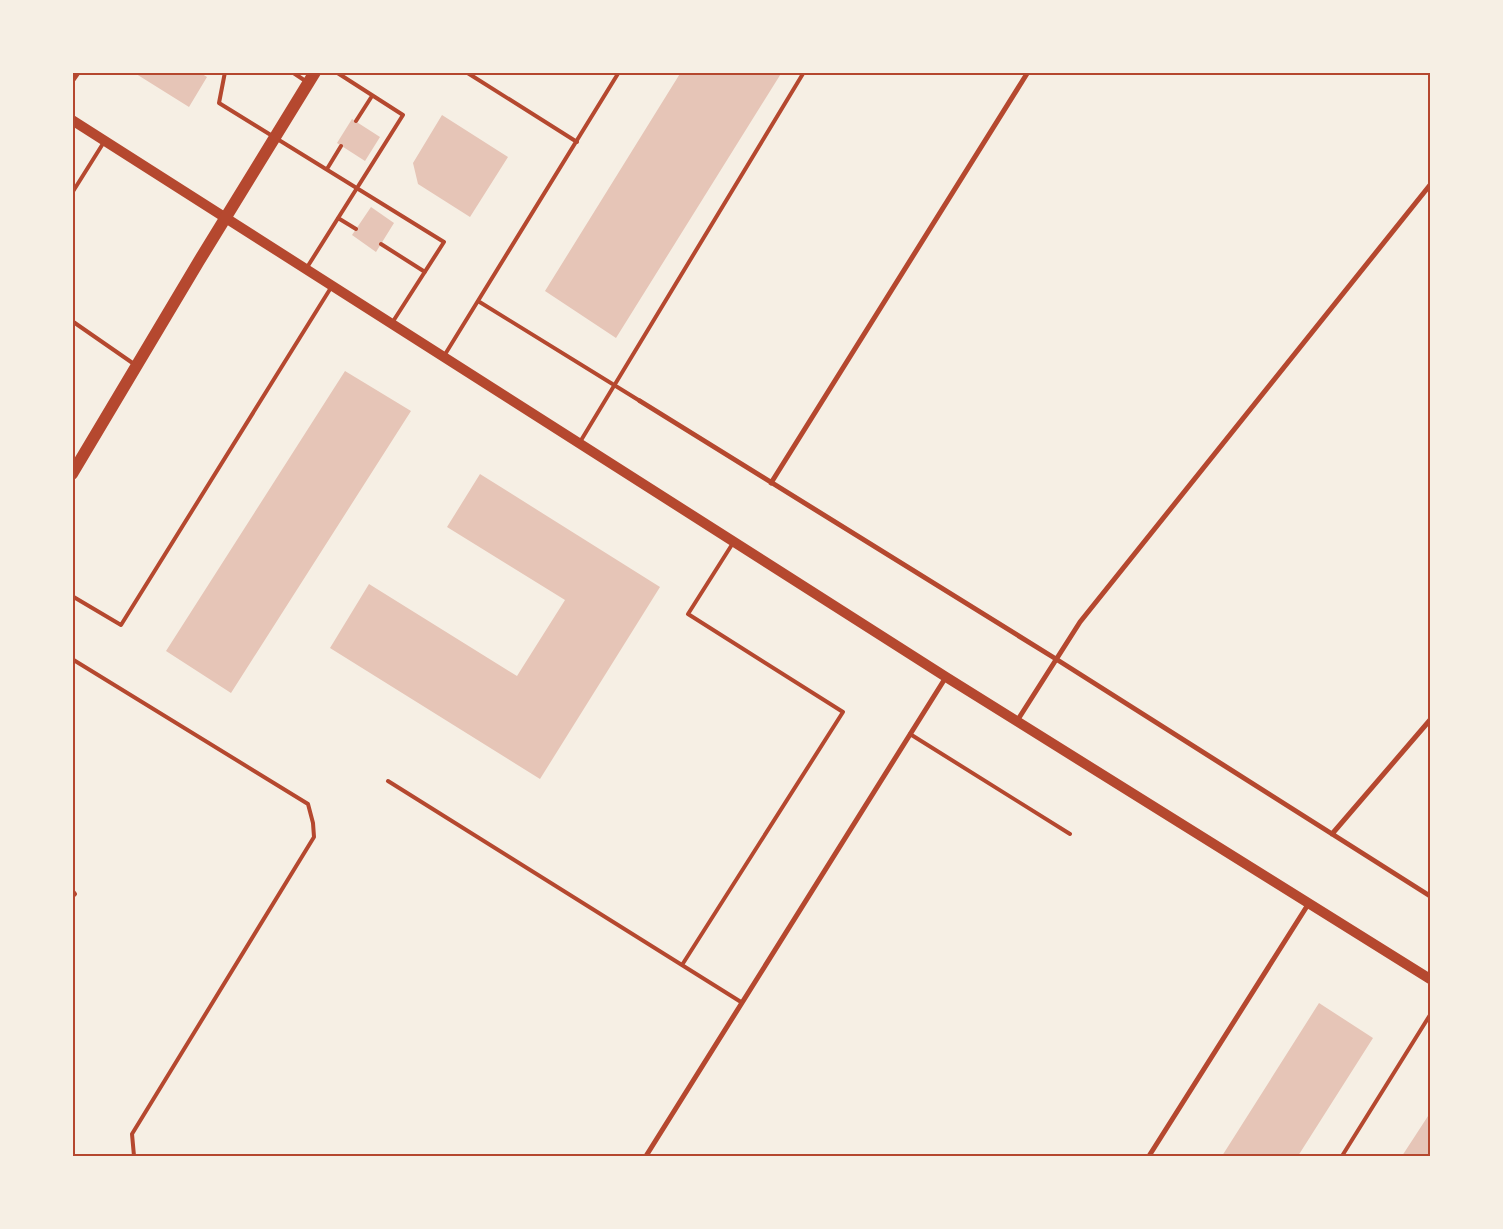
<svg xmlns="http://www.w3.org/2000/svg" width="1503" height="1229" font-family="'DejaVu Sans',sans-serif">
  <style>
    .building { fill: #e6c5b7 }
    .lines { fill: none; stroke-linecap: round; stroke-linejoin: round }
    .service { stroke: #b5482f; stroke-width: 4 }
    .minor { stroke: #b5482f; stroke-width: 5 }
    .secondary { stroke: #b5482f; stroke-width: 10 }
    .primary { stroke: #b5482f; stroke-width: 12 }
    .neatline { fill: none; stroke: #b5482f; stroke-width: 2 }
  </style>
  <rect width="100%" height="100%" fill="#f6efe4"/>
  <path class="building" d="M133,72H199L207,77L189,107Z
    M681,72H782L616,338L545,291Z
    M442,115L508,157L470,217L418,184L413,163Z
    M352,119L380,137L365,161L337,143Z
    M371,207L394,223L376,252L352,235Z
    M345,371L411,411L231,693L166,651Z
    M480,474L660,587L540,779L330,648L369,584L517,676L565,600L447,527Z
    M1319,1003L1373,1038L1298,1156H1222Z
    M1430,1113V1156H1402Z"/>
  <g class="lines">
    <path class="service" d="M225,72L219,103L444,242L392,323
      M292,72L307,82
      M466,72L577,142
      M72,82L79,72
      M356,121L372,96
      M327,169L341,146
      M72,193L104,142
      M338,218L356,229
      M381,244L425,272
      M306,269L403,115L336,72
      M478,301L640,401
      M72,321L134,364
      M444,356L619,72
      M580,442L804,72
      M72,596L121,625L332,286
      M72,659L308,804L313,823L314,837L132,1134L134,1156
      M910,734L1070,834
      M388,781L741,1002
      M72,890L75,894L72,897
      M682,965L843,712L688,614L733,543
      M1342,1156L1430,1015"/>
    <path class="minor" d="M640,401L1056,659L1430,896
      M771,483L1028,72
      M1017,721L1080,622L1430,185
      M1332,834L1430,720
      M646,1156L946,677
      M1149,1156L1309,903"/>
    <path class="secondary" d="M72,120L946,677L1430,979"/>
    <path class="primary" d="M72,474L199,261L315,72"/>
  </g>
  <rect width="1503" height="1229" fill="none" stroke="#f6efe4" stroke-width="148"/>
  <rect x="74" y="74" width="1355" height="1081" class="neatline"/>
</svg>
